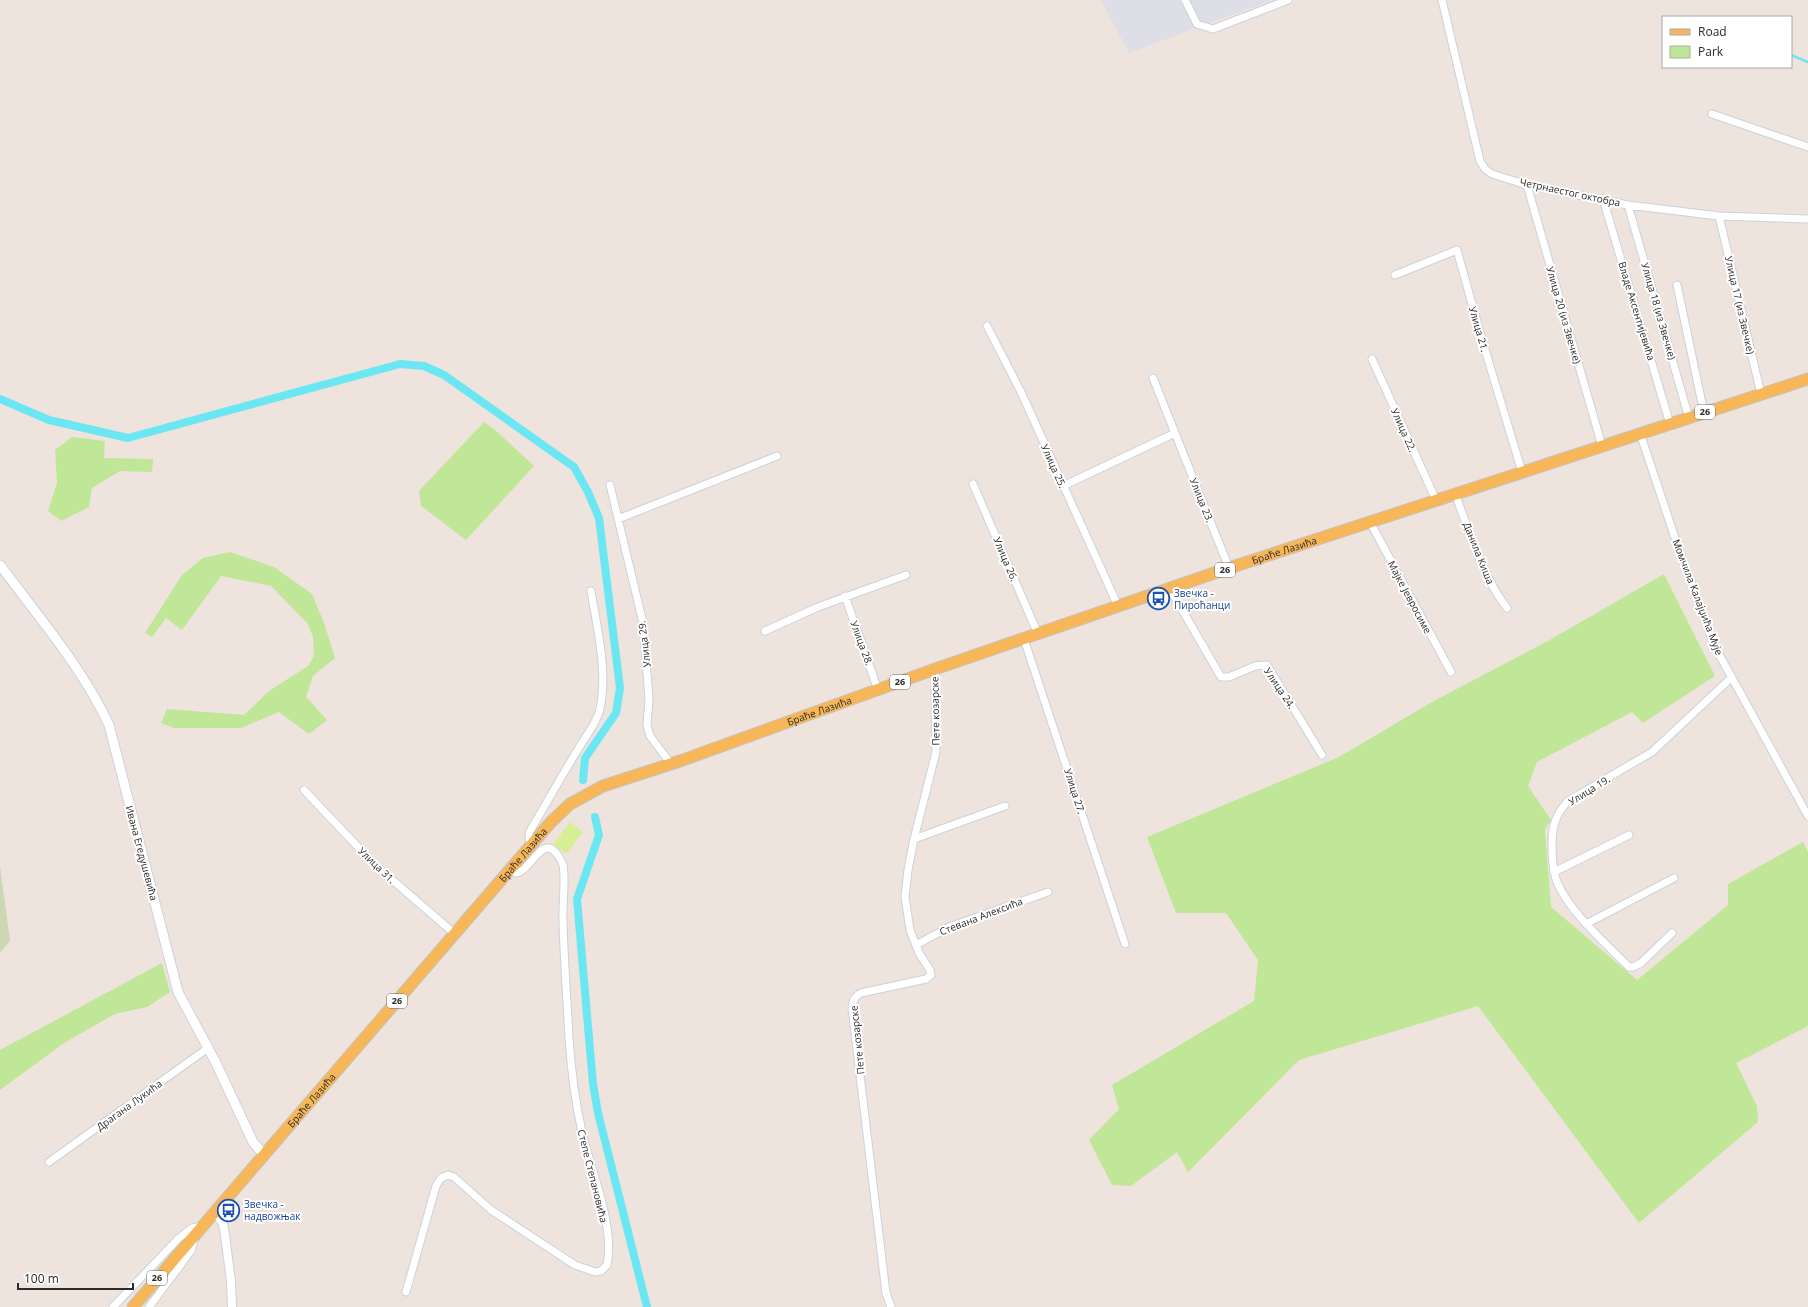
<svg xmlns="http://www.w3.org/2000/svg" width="1808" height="1307" font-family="'Open Sans',sans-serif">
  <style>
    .industrial { fill: #dedee6 }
    .green { fill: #bfe797 }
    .cemetery { fill: #ccd8b3 }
    .pitch { fill: #d7ee92 }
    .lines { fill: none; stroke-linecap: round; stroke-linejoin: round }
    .stream { stroke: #6be7f4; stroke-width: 2.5 }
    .canal { stroke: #6be7f4; stroke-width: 8 }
    .minor-casing { stroke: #cbd2dd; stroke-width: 9 }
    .tertiary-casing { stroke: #cbd2dd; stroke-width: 10 }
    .secondary-casing { stroke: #cbd2dd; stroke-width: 11 }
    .primary-casing { stroke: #c4c4c4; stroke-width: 13 }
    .minor { stroke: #fff; stroke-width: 7 }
    .tertiary { stroke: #fff; stroke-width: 8 }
    .secondary { stroke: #fff; stroke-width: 9 }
    .primary { stroke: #f7b758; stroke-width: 11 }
    .labels { text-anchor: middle; stroke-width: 4; stroke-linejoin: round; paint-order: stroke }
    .shield { fill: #fff; stroke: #6b6b6b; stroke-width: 1 }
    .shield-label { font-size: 9px; font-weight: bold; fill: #2b2b2b }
    .street-label { font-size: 10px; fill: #2b2b2b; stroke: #fff }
    .transit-label { font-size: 10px; fill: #164399; stroke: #fff; text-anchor: start }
  </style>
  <rect width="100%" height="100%" fill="#eee3dd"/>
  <path class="industrial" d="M1101,0H1272L1129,53Z"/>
  <path class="green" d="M484,422L494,429L534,466L466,540L421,506L419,491Z
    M72,437L105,441L104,458L153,459L152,472L120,471L92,488L89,507L61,521L48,511L57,483L55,450Z
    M230,552L274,567L312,594L324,623L335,658L313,676L306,697L327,720L309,734L279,712L241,728H174L161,723L167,709L244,715L269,691L308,666L314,656L313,637L308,624L271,586L221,576L182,630L166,618L152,637L145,633L182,575L203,558Z
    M1664,574L1715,676L1643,723L1632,712L1537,762L1528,786L1551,820L1545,830L1551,907L1637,980L1728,905V884L1803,842L1808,852V1026L1736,1063L1757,1106L1758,1122L1639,1223L1478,1006L1299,1060L1188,1172L1177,1152L1131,1186L1112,1185L1089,1140L1119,1109L1112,1085L1254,1001L1258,960L1226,913H1176L1147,837L1339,757L1432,702L1548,641Z
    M162,963L170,992L147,1007L115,1014L64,1043L0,1090V1050Z"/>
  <path class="cemetery" d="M0,866L10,941L0,953Z"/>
  <path class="pitch" d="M570,822L583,832L566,854L553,844Z"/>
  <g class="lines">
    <path class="stream" d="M1791,55L1808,62"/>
    <path class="canal" d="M0,399L49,420L128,438L400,364L424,366L444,375L574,467L588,492L599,518L620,688L616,713L585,758L583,780
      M595,817L599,835L577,899L593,1084L598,1113L647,1307"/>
    <defs>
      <path id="minor" d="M1185,0L1197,24L1213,29L1288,0
        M1442,0L1480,161L1485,169L1492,174L1527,185L1628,205L1719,216L1808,219
        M1712,114L1808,147
        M1527,185L1602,446
        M1603,199L1670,424
        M1628,205L1689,418
        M1719,216L1761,394
        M1395,275L1457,250L1480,333L1522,472
        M1677,285L1704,413
        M987,326L1021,392L1118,606
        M1372,359L1436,500
        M1153,378L1229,568
        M1640,433L1678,547L1715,647L1808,816
        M973,484L1038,634
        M610,485L643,623L649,699L647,725L650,736L671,764
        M1063,486L1175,433
        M1455,494C1470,532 1482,576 1507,608
        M618,519L777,456
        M1370,522L1451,672
        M1170,589L1221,677H1229L1255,666L1267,665L1322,755
        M845,596L878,690
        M765,631L818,607L906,575
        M1024,639L1125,944
        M304,790L375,865L455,934
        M914,839L1005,806
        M530,846L529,833C546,804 562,775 580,746C587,734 597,723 600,709C608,671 597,628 591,591
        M1554,872L1629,835
        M1586,924L1674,878
        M1672,933L1641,963L1633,967H1629L1625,963C1603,941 1566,908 1556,879C1552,867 1552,855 1552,843C1552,826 1556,814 1568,801L1652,752L1731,678
        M916,945L949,927L1048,892
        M49,1162L208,1048
        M406,1292L436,1186L441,1178L448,1175L454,1177L491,1210L575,1265L595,1272L601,1271L607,1265C615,1225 591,1171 582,1132C575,1101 571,1069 569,1037C567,999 564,960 563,922C562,906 566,880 563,865C561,860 557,853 553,850C541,839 528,873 516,873L510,870
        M113,1307L179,1238L192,1228L202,1226
        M149,1307L191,1251L195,1236
        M891,1307L886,1293L852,1008C853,1000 854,997 861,993L926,979L931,975L930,970L919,953L910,930L905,897L908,870L914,839L936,752L935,669"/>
      <path id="tertiary" d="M214,1212L222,1222L224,1228L231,1281L232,1307"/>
      <path id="secondary" d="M0,565C38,616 82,667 109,725L178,992L215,1061L253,1142L263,1154"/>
      <g id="primary">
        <path id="s1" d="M133,1307L551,822L570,804L603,786L680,761L935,669L1229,568L1808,379"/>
      </g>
    </defs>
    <use href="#minor" class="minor-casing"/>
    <use href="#tertiary" class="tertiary-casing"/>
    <use href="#secondary" class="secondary-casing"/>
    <use href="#primary" class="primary-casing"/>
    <use href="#minor" class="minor"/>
    <use href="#tertiary" class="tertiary"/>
    <use href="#secondary" class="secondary"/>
    <use href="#primary" class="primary"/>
  </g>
  <defs>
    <symbol id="bus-ring" viewBox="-11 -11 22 22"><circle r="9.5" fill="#fff" stroke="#1a4fb4" stroke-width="1.5"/><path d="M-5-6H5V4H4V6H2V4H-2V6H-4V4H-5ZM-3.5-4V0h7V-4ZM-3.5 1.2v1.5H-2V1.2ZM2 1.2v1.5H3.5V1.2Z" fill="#1a4fb4"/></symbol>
  </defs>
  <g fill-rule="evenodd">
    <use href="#bus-ring" x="1146" y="586" width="25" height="25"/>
    <use href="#bus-ring" x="216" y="1198" width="25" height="25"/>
  </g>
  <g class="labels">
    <g class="shield">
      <rect x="1695" y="405" width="20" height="14" rx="3"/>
      <rect x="1215" y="563" width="20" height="14" rx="3"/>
      <rect x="890" y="675" width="20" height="14" rx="3"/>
      <rect x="387" y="994" width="20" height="14" rx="3"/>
      <rect x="147" y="1271" width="20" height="14" rx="3"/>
    </g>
    <g class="shield-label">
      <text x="1705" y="415">26</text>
      <text x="1225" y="573">26</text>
      <text x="900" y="685">26</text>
      <text x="397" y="1004">26</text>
      <text x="157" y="1281">26</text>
    </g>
    <g class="street-label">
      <text transform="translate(1570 192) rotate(12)" y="4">Четрнаестог октобра</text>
      <text transform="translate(1740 305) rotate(77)" y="4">Улица 17 (из Звечке)</text>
      <text transform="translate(1637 311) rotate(73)" y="4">Владе Аксентијевића</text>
      <text transform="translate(1659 311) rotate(74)" y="4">Улица 18 (из Звечке)</text>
      <text transform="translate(1564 315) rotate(74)" y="4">Улица 20 (из Звечке)</text>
      <text transform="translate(1479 329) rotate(74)" y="4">Улица 21.</text>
      <text transform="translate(1404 430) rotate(66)" y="4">Улица 22.</text>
      <text transform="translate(1054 466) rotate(66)" y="4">Улица 25.</text>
      <text transform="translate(1202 500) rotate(68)" y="4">Улица 23.</text>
      <text dy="4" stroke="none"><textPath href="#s1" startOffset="1425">Браће Лазића</textPath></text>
      <text transform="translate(1479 553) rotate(68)" y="4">Данила Киша</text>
      <text transform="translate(1006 559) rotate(67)" y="4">Улица 26.</text>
      <text transform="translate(1410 597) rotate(62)" y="4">Мајке Јевросиме</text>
      <text transform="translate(1698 597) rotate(69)" y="4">Момчила Калајџића Мује</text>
      <text transform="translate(862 643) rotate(70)" y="4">Улица 28.</text>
      <text transform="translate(644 644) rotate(-97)" y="4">Улица 29.</text>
      <text transform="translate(1280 688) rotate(56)" y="4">Улица 24.</text>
      <text dy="4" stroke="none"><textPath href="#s1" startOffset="933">Браће Лазића</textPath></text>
      <text transform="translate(935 711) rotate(-91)" y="4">Пете козарске</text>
      <text transform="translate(1589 790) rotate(-32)" y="4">Улица 19.</text>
      <text transform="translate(1075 791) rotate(72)" y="4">Улица 27.</text>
      <text transform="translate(142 853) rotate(75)" y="4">Ивана Егедушевића</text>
      <text dy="4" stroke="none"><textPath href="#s1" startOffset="597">Браће Лазића</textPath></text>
      <text transform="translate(377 865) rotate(44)" y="4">Улица 31.</text>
      <text transform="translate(981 916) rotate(-21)" y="4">Стевана Алексића</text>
      <text transform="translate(857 1040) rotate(-96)" y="4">Пете козарске</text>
      <text dy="4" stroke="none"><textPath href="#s1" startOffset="273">Браће Лазића</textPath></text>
      <text transform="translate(129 1105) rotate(-36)" y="4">Драгана Лукића</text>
      <text transform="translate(593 1176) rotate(76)" y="4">Степе Степановића</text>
    </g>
    <g class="transit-label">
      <text x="1174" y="597">Звечка -<tspan x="1174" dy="12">Пироћанци</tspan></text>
      <text x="244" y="1208">Звечка -<tspan x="244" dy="12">надвожњак</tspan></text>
    </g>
  </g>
  <rect x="1662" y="16" width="130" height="52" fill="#ffffff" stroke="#aaaaaa"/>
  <rect x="1670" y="29" width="20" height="6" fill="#f7b758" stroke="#aaaaaa"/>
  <text x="1698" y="36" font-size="12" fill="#2b2b2b">Road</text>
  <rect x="1670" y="46" width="20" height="12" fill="#bfe797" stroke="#aaaaaa"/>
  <text x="1698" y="56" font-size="12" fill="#2b2b2b">Park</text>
  <path d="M18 1283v6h115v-6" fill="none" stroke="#2b2b2b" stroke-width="2"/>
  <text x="24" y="1283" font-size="12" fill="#2b2b2b" stroke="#ffffff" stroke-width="3" paint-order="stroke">100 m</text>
</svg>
